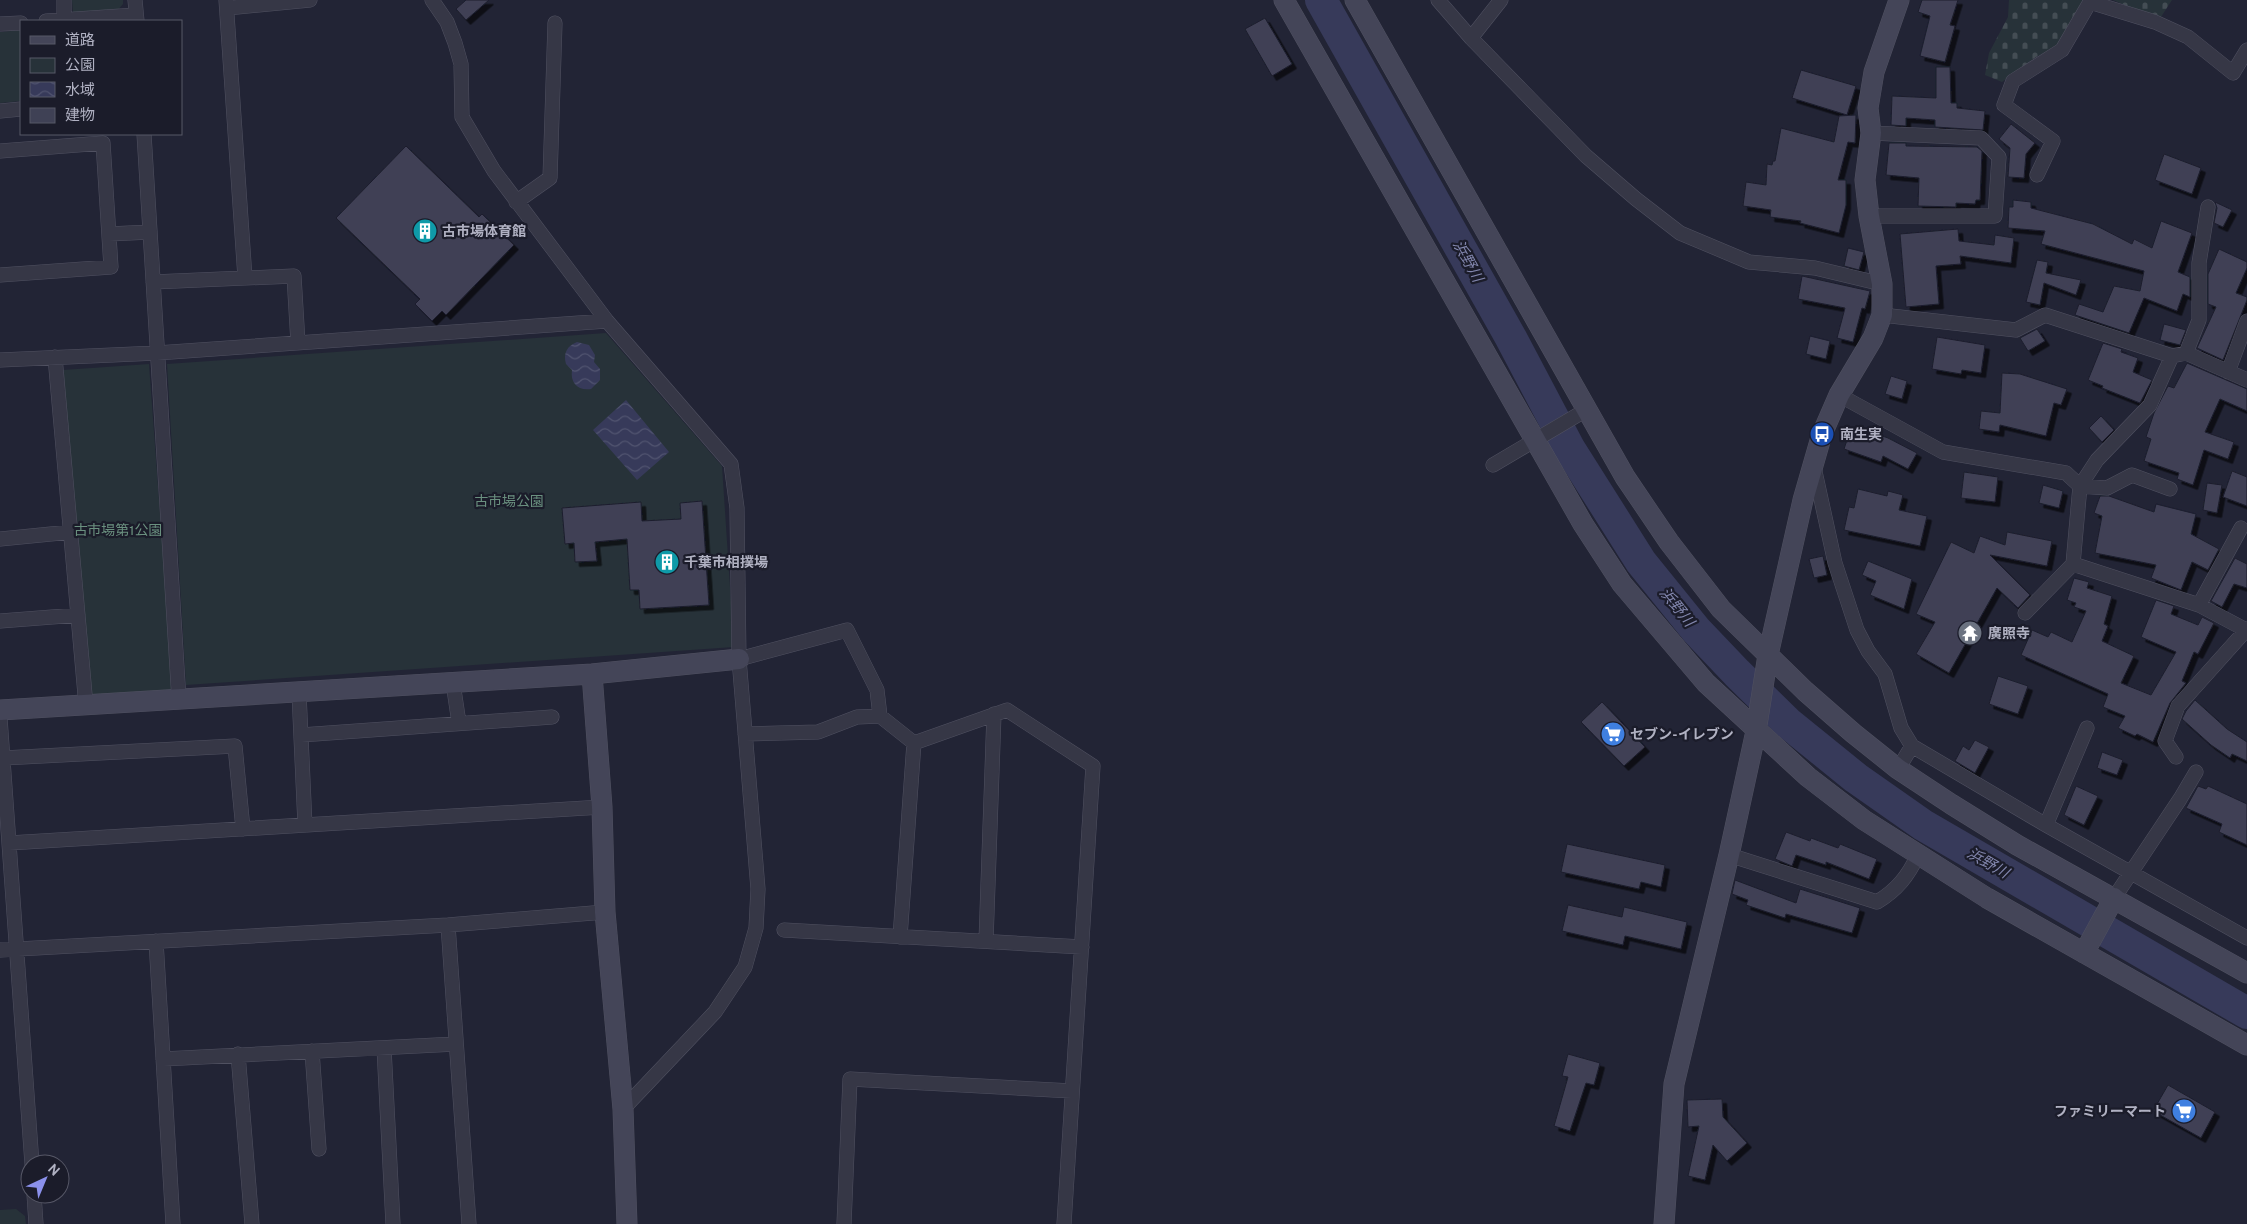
<svg xmlns="http://www.w3.org/2000/svg" width="2247" height="1224" font-family="Overpass,'Noto Sans JP',sans-serif">
  <style>
    .green { fill: #273239 }
    .cemetery { fill: url(#cemetery-stones) }
    .water { fill: url(#water-waves) }
    .lines { fill: none; stroke-linecap: round; stroke-linejoin: round }
    .river { stroke: #373a5a; stroke-width: 32 }
    .building { fill: #3f4155; stroke: #1d1e2d; filter: url(#shadow) }
    .street-casing { stroke: #505161; stroke-width: 15 }
    .secondary-casing { stroke: #505161; stroke-width: 21 }
    .street { stroke: #363746; stroke-width: 14 }
    .secondary { stroke: #444558; stroke-width: 20 }
    .labels { text-anchor: middle; stroke-width: 4.5; stroke-linejoin: round; paint-order: stroke }
    .poi-label { font-size: 14px; font-weight: bold; fill: #b0b1c2; stroke: #1b1c2a; text-anchor: start }
    .park-label { font-size: 14px; fill: #6a907f; stroke: #1b1c2a }
    .water-label { font-size: 15px; font-style: italic; fill: #8286ad; stroke: #1b1c2a }
  </style>
  <defs>
    <pattern id="cemetery-stones" width="16" height="16" patternUnits="userSpaceOnUse" patternTransform="scale(1.25)"><rect width="16" height="16" fill="#273239"/><path d="M2 7V4a2 2 0 0 1 4 0v3zM10 15v-3a2 2 0 0 1 4 0v3z" fill="#444d54"/></pattern>
    <pattern id="water-waves" width="16" height="10" patternUnits="userSpaceOnUse" patternTransform="scale(1.25)"><rect width="16" height="10" fill="#373a5a"/><path d="M0 5q4-4 8 0t8 0" fill="none" stroke="#515470"/></pattern>
    <filter id="shadow"><feDropShadow dx="4.5" dy="4.5" stdDeviation="0" flood-color="#0009"/></filter>
  </defs>
  <rect width="100%" height="100%" fill="#222435"/>
  <path class="green" d="M72,0H123V4L117,11L73,13Z
    M21,30V101L0,103V32Z
    M606,333L722,466L734,647L186,685L167,364Z
    M149,364L173,690L88,696L63,370Z
    M16,1209L25,1216L26,1224H0V1210Z"/>
  <path class="cemetery" d="M2009,0H2087L2059,45L2036,57L2002,82L1985,75L1989,53L2008,17Z
    M2113,0H2172L2159,20Z"/>
  <path class="water" d="M577,342L589,345L595,355L594,362L600,369V380L591,389C578,391 570,383 572,370L566,364C563,353 567,346 577,342Z
    M626,400L669,452L637,480L593,430Z"/>
  <g class="lines">
    <path class="river" d="M1321,0L1511,338L1569,448L1641,562L1696,630L1737,673L1788,723L1856,778L1923,825L2247,1013"/>
  </g>
  <path class="building" d="M466,0H489L466,20L456,9Z
    M1922,0H1958L1950,25L1955,26L1945,62L1920,56L1930,16L1918,12Z
    M1265,18L1292,64L1272,76L1245,29Z
    M1936,67H1950L1951,103H1957V108L1985,111L1983,130L1935,127V120L1906,118V126L1891,125L1892,96L1936,98Z
    M1801,70L1856,86L1847,115L1792,98Z
    M1856,115L1855,143L1848,142L1838,180H1846V205L1839,233L1800,223L1801,221L1770,217L1771,210L1743,206L1746,182L1766,185L1767,164L1772,165L1773,161H1775L1781,128L1834,142L1839,116Z
    M2011,124L2035,143L2026,154L2024,178L2008,177L2010,148L1999,139Z
    M1889,143H1906V146L1977,147L1982,151L1980,200H1976L1975,204L1956,203V207L1918,206L1919,178L1886,175Z
    M406,146L479,217L482,214L514,245L446,315L442,311L432,321L415,304L420,299L336,218Z
    M2164,154L2201,168L2192,194L2155,180Z
    M2013,200L2031,202V208L2093,224L2132,244L2134,239L2152,248L2161,221L2192,233L2178,272L2190,277V297L2183,294L2177,311L2144,298L2129,333L2075,315L2079,304L2103,312L2114,286L2140,291L2144,271L2041,244L2045,231L2008,228L2009,207H2013Z
    M2215,202L2232,210L2223,227L2214,223L2217,208Z
    M1958,229L1959,241L1994,245L1995,235L2014,238L2011,263L1960,256L1961,264L1936,266L1939,304L1906,307L1900,234Z
    M1848,248L1864,252L1859,270L1844,266Z
    M2219,249L2247,262V268L2236,293L2247,297V300L2223,360L2197,348L2216,307L2208,304V274Z
    M2037,260L2048,262L2046,273L2081,280L2076,295L2044,283L2040,305L2026,302Z
    M1802,276L1870,291L1865,309L1862,308L1853,342L1837,338L1845,308L1798,299Z
    M2164,324L2186,330L2180,345L2160,340Z
    M2037,329L2045,341L2028,351L2020,338Z
    M1810,336L1830,341L1826,359L1806,354Z
    M1937,337L1985,345L1981,373L1962,370L1961,374L1932,369Z
    M2103,343L2122,349L2121,352L2138,358L2133,372L2152,380L2140,403L2102,388L2103,386L2088,380Z
    M2187,363L2247,389V411L2220,399L2205,432L2234,442L2228,459L2204,450L2193,485L2177,479L2179,473L2144,461L2151,439L2146,437L2154,413L2168,386L2174,388Z
    M2002,373L2020,374L2067,389L2061,405L2054,403L2046,436L2000,425L1999,432L1979,429L1981,411L2000,413Z
    M1891,376L1907,381L1902,399L1885,394Z
    M2101,416L2114,430L2102,442L2089,428Z
    M1857,427L1888,438L1917,453L1908,469L1883,456L1881,462L1844,449L1849,434L1853,436Z
    M2232,471L2247,477V506L2223,497Z
    M1964,472L1998,477L1995,502L1961,498Z
    M2207,483L2222,485L2217,513L2203,510Z
    M2043,485L2063,491L2059,508L2039,503Z
    M1858,489L1887,496L1888,491L1903,495L1899,510L1927,516L1920,546L1844,530L1849,507L1854,508Z
    M2100,496H2109L2154,512L2156,504L2196,514L2191,534L2219,549L2208,570L2192,562L2181,590L2151,578L2156,565L2095,553L2102,516L2094,513Z
    M702,501L709,605L640,609L639,590H630L627,539L595,542L597,561L575,562L574,543L565,544L562,508L641,502L642,521L681,519L680,503Z
    M2007,532L2052,541L2047,566L1990,555L2030,595L2018,608L1997,588L1949,673L1916,654L1935,622L1916,614L1951,542L1974,553L1980,536L2005,545Z
    M1823,556L1827,575L1814,578L1809,559Z
    M2235,558L2247,564V588L2234,584L2222,607L2211,601Z
    M1868,561L1912,579L1904,609L1870,595L1876,581L1862,575Z
    M2074,578L2089,582L2087,588L2112,596L2104,624L2108,626L2102,641L2134,656L2121,683L2151,695L2176,652L2141,637L2156,600L2174,606L2171,614L2198,625L2202,617L2214,623L2198,654L2194,652L2182,681L2186,683L2170,703L2153,742L2137,734L2135,736L2118,728L2125,716L2103,707L2108,694L2021,655L2032,630L2048,637L2051,632L2072,642L2086,611L2074,607L2076,603L2067,600Z
    M1998,676L2028,686L2018,714L1989,704Z
    M2195,700L2227,729L2247,742V761L2232,754L2230,758L2211,745L2182,719L2186,711Z
    M1602,702L1645,747L1624,766L1581,722Z
    M1975,740L1989,747L1975,773L1955,761L1963,746L1969,750Z
    M2102,752L2123,760L2117,775L2097,768Z
    M2076,786L2098,796L2084,825L2064,815Z
    M2198,786L2206,789L2208,786L2247,804V845L2219,832L2222,824L2186,808Z
    M1786,832L1810,841L1811,838L1838,848L1840,844L1877,859L1869,879L1826,862V865L1796,855L1792,866L1775,859Z
    M1567,844L1665,865L1661,887L1641,882L1639,889L1561,872Z
    M1735,880L1796,903L1800,889L1860,908L1852,933L1786,914L1785,918L1746,905L1748,900L1732,894Z
    M1568,905L1622,917L1624,907L1687,922L1681,949L1625,936L1623,945L1562,931Z
    M1568,1054L1600,1063L1594,1085L1586,1083L1570,1131L1554,1126L1568,1077L1562,1076Z
    M2168,1085L2215,1112L2201,1138L2153,1111Z
    M1722,1099L1723,1117L1747,1143L1727,1161L1713,1145L1705,1180L1688,1176L1699,1126L1688,1127L1687,1100Z"/>
  <g class="lines">
    <defs>
      <path id="street" d="M64,0V20
        M135,0L137,21
        M226,0L245,278
        M432,0L447,22L455,43L461,64L462,117L494,171L607,321L731,464L737,508L739,659L758,889L756,928L745,967L715,1012L623,1109
        M1438,0L1471,38L1586,156L1636,199L1680,233L1749,262L1815,268L1882,284
        M227,8L310,0
        M46,21L136,15
        M0,24L21,23
        M1471,38L1501,0
        M0,111L21,109
        M144,134L179,700
        M0,151L103,143L111,267L0,275
        M2037,175L2053,141L2004,105L2013,81L2062,50L2090,2L2155,22L2188,37L2233,73L2247,50
        M516,202L550,178L555,23
        M1869,216H1995L1999,157L1981,138L1871,133
        M109,234L150,232
        M153,282L294,276L298,343
        M1882,315L2016,330L2045,315L2172,356L2186,353L2199,320V263L2208,207
        M2186,353L2247,380
        M55,357L86,706
        M0,360L157,353L607,321
        M2228,372L2247,321
        M1839,395L1943,452L2066,473L2080,486L2097,460L2150,405L2172,356
        M1493,465L1586,410
        M1814,467L1835,563L1857,630L1868,651L1885,674L1901,728L1912,746L2046,825L2247,938
        M0,539L71,532
        M2073,564L2199,605L2246,630
        M2199,605L2241,528
        M2025,613L2073,564L2080,486L2107,488L2132,475L2170,489
        M0,621L78,615
        M739,659L847,630L877,690L880,716L914,743
        M453,683L459,723
        M299,693L305,825
        M0,718L32,1164
        M745,734L818,732L857,717L880,716
        M301,735L552,717
        M914,743L1007,710L1093,766L1064,1224
        M2176,757L2165,741L2178,706L2247,629
        M3,758L235,746L243,829
        M1898,769L1912,746
        M2046,825L2087,728
        M9,843L602,807
        M1729,855L1877,902C1897,890 1908,876 1918,855
        M2114,898L2180,799L2196,772
        M448,925L469,1224
        M784,930L1082,947
        M900,937L914,743
        M156,941L173,1224
        M986,941L994,714
        M0,950L448,925L605,912
        M384,1048L393,1224
        M312,1051L319,1149
        M238,1054L252,1224
        M163,1059L456,1044
        M34,1194L36,1224
        M844,1224L850,1079L1072,1091"/>
      <path id="secondary" d="M1284,0L1583,524L1622,584L1706,683L1808,777L1864,820L1987,898L2247,1045
        M1355,0L1625,477L1669,542L1721,609L1805,691L1853,733L1898,769L1951,804L2017,845L2247,973
        M592,674L602,807L605,912L623,1109L627,1224
        M0,710L592,674L739,659
        M2084,953L2114,898
        M1664,1224L1674,1084L1729,855L1756,731L1768,655L1803,500L1822,434L1839,395L1873,338L1882,315V284L1869,216L1865,180L1871,133L1868,108L1874,72L1899,0"/>
    </defs>
    <use href="#street" class="street-casing"/>
    <use href="#secondary" class="secondary-casing"/>
    <use href="#street" class="street"/>
    <use href="#secondary" class="secondary"/>
  </g>
  <defs>
    <symbol id="building-disc" viewBox="-11 -11 22 22"><circle r="9.5" fill="#0f9aa8" stroke="#1b1c2a"/><path d="M-4-6H4V6H1V3H-1V6H-4ZM-2.5-4.3h1.7v1.8h-1.7ZM.8-4.3h1.7v1.8H.8ZM-2.5-1h1.7V.8h-1.7ZM.8-1h1.7V.8H.8Z" fill="#fff"/></symbol>
    <symbol id="bus-disc" viewBox="-11 -11 22 22"><circle r="9.5" fill="#1a4fb4" stroke="#1b1c2a"/><path d="M-5-6H5V4H4V6H2V4H-2V6H-4V4H-5ZM-3.5-4V0h7V-4ZM-3.5 1.2v1.5H-2V1.2ZM2 1.2v1.5H3.5V1.2Z" fill="#fff"/></symbol>
    <symbol id="temple-disc" viewBox="-11 -11 22 22"><circle r="9.5" fill="#6b7280" stroke="#1b1c2a"/><path d="M0-6L5-2H3V0L6.5 2.5H4V6H1.5V3h-3V6H-4V2.5H-6.5L-3 0V-2H-5Z" fill="#fff"/></symbol>
    <symbol id="supermarket-disc" viewBox="-11 -11 22 22"><circle r="9.5" fill="#3f7fe0" stroke="#1b1c2a"/><path d="M-6-5.5h2.5l.6 2H6L4.5 2H-2.5L-4.4-4H-6ZM-1.5 3.2a1.3 1.3 0 1 0 .1 0ZM3 3.2a1.3 1.3 0 1 0 .1 0Z" fill="#fff"/></symbol>
  </defs>
  <g fill-rule="evenodd">
    <use href="#building-disc" x="411" y="217" width="28" height="28"/>
    <use href="#bus-disc" x="1808" y="420" width="28" height="28"/>
    <use href="#building-disc" x="653" y="548" width="28" height="28"/>
    <use href="#temple-disc" x="1956" y="619" width="28" height="28"/>
    <use href="#supermarket-disc" x="1599" y="720" width="28" height="28"/>
    <use href="#supermarket-disc" x="2170" y="1097" width="28" height="28"/>
  </g>
  <g class="labels">
    <g class="poi-label">
      <text x="442" y="236">古市場体育館</text>
      <text x="1840" y="439">南生実</text>
      <text x="684" y="567">千葉市相撲場</text>
      <text x="1988" y="638">廣照寺</text>
      <text x="1630" y="739">セブン-イレブン</text>
      <text x="2166" y="1116" text-anchor="end">ファミリーマート</text>
    </g>
    <g class="park-label">
      <text x="509" y="506">古市場公園</text>
      <text x="118" y="535">古市場第1公園</text>
    </g>
    <g class="water-label">
      <text transform="translate(1468 261) rotate(61)" y="5">浜野川</text>
      <text transform="translate(1677 607) rotate(51)" y="5">浜野川</text>
      <text transform="translate(1988 863) rotate(30)" y="5">浜野川</text>
    </g>
  </g>
  <rect x="20" y="20" width="162" height="115" fill="#1b1c2a" stroke="#575867"/>
  <rect x="30" y="36" width="25" height="8" fill="#444558" stroke="#575867"/>
  <text x="65" y="45" font-size="15" fill="#b0b1c2">道路</text>
  <rect x="30" y="58" width="25" height="15" fill="#273239" stroke="#575867"/>
  <text x="65" y="70" font-size="15" fill="#b0b1c2">公園</text>
  <rect x="30" y="82" width="25" height="15" fill="url(#water-waves)" stroke="#575867"/>
  <text x="65" y="95" font-size="15" fill="#b0b1c2">水域</text>
  <rect x="30" y="108" width="25" height="15" fill="#3f4155" stroke="#575867"/>
  <text x="65" y="120" font-size="15" fill="#b0b1c2">建物</text>
  <g transform="translate(45 1179) rotate(44)"><circle r="24" fill="#1b1c2a" stroke="#575867"/>
  <path d="M0-4L9 19L0 12L-9 19Z" fill="#8b91ec"/>
  <text y="-8" font-size="14" font-weight="bold" text-anchor="middle" fill="#b0b1c2">N</text>
  </g>
</svg>
